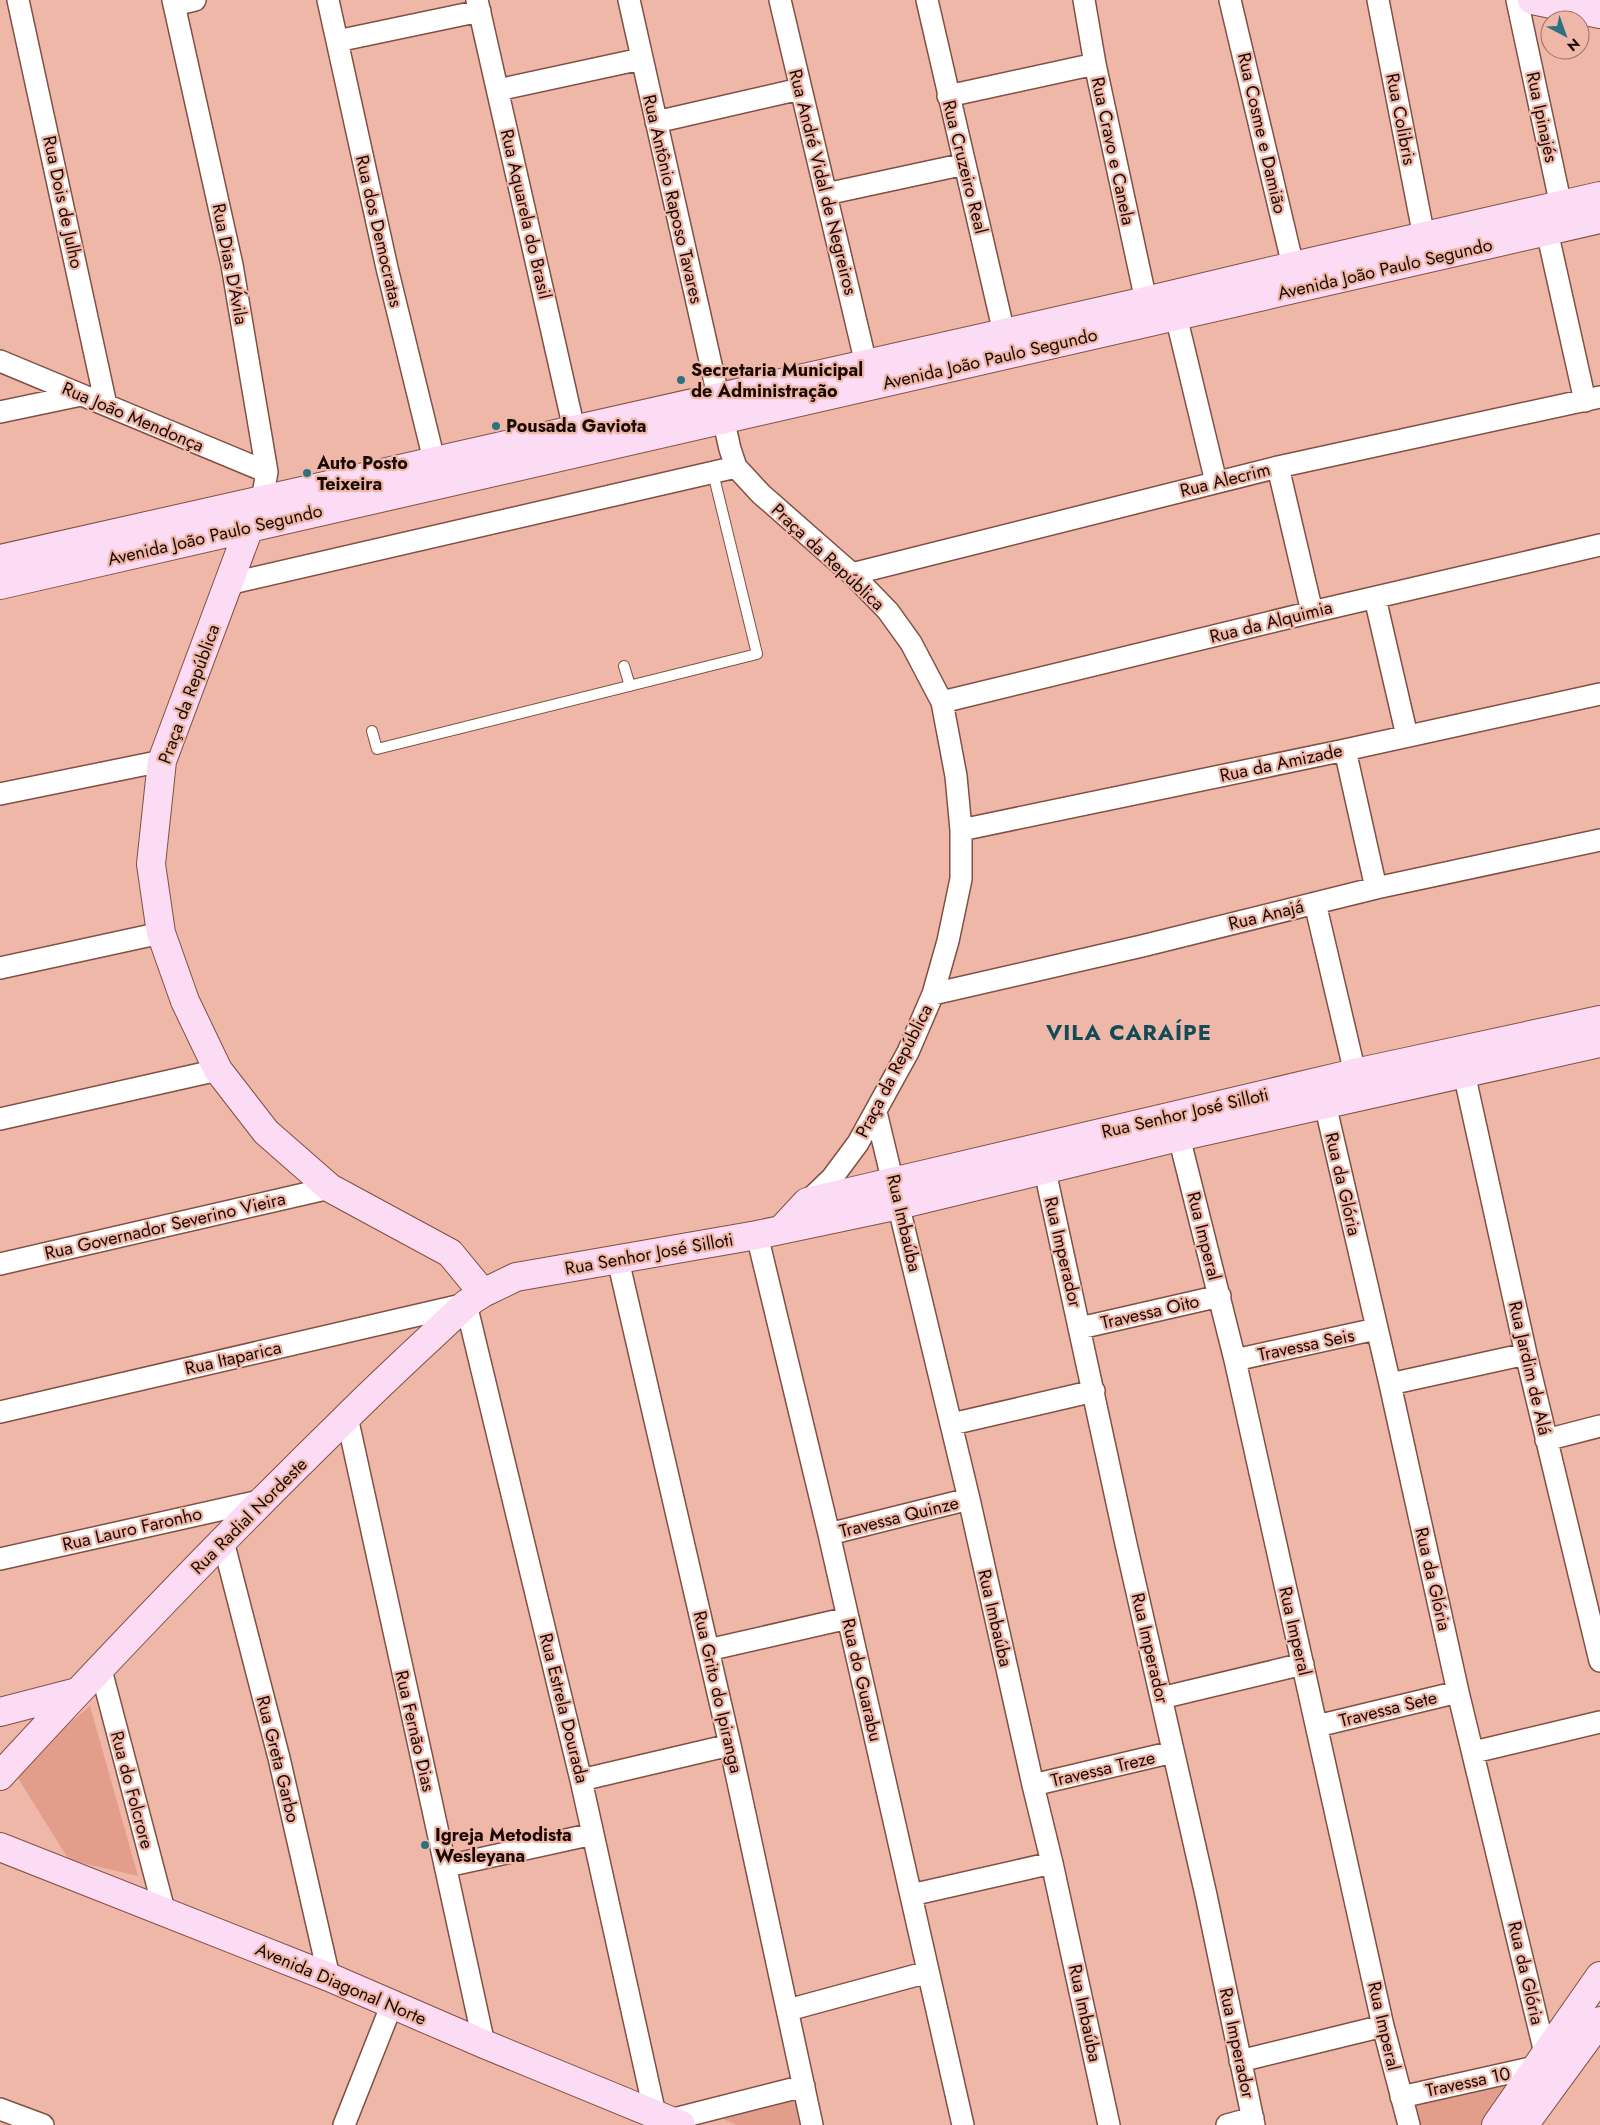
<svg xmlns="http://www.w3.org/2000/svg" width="1600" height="2125" font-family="Jost,sans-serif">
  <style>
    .green { fill: #e29e8b }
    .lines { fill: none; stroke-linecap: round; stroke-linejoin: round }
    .lane-casing { stroke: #805043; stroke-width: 12 }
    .street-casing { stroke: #805043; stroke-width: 24 }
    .secondary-casing { stroke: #805043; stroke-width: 30 }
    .lane { stroke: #fff; stroke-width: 10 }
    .street { stroke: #fff; stroke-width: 21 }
    .secondary { stroke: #fcdbf4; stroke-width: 28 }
    .poi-dot { fill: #2e7282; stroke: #eeb7a7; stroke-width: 2 }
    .labels { text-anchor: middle; stroke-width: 4.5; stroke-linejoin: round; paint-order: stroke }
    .street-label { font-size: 18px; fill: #1b0905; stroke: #eeb7a7 }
    .poi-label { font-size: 18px; font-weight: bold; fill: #1b0905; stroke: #eeb7a7; text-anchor: start }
    .district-label { font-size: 22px; font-weight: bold; letter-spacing: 1px; fill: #124a57; stroke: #eeb7a7 }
  </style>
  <rect width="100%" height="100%" fill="#eeb7a7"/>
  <path class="green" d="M90,1706L138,1876L69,1860L13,1770Z
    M1510,2080L1482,2125H1416L1410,2103Z
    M796,2098L803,2125H737L716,2116Z"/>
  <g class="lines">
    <defs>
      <path id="lane" d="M624,666L630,686
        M372,731L377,749L757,654L713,473"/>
      <path id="street" d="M18,0L106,405
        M173,0L232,265L267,472L262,500L256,514
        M328,0L387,268L434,460
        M477,0L574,429
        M629,0L730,449L736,467L761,494L852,574L888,611L911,643L942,702L956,776L961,830V879L948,941L933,994L908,1052L858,1143L832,1178L807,1202
        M780,0L866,364
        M927,0L1004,333
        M1084,0L1095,64L1146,301
        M1230,0L1293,266
        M1378,0L1424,237
        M1517,0L1564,220
        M174,5L195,0
        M337,41L480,11
        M498,90L641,59
        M948,96L1095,64
        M656,122L800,89
        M826,194L965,164
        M1547,231L1585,401
        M1176,316L1216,482
        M0,361L267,472
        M0,412L81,395
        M1278,467L1312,612
        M852,574L1278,467L1600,397
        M228,584L736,467
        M1375,598L1407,736
        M942,702L1312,612L1600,545
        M1345,750L1376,888
        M0,794L162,761
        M961,830L1345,750L1600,694
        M1315,903L1355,1073
        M0,968L161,933
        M933,994L1142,946L1376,888L1600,840
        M1464,1073L1526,1354L1600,1661
        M1325,1104L1390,1384L1458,1692L1545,2053
        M876,1112L969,1499L1033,1785L1052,1863L1109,2125
        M0,1119L218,1070
        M1179,1137L1235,1360L1383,2026L1409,2125
        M1045,1171L1126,1544L1206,1895L1254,2125
        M757,1235L829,1534L963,2125
        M618,1260L730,1745L812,2125
        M0,1264L330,1188
        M1080,1328L1220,1296
        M1235,1360L1376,1329
        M1390,1384L1526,1354
        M0,1412L466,1304L581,1780L655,2114
        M347,1417C392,1626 440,1835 484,2044
        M952,1424L1094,1391
        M1546,1440L1600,1426
        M829,1534L969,1499
        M223,1541L279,1758L329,1977
        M0,1559L264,1500
        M708,1650L848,1618
        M101,1670L164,1910
        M1161,1698L1303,1664
        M1317,1726L1458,1692
        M1474,1752L1600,1722
        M581,1780L730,1745
        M1033,1785L1173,1752
        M447,1866L593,1834
        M911,1895L1052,1863
        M788,2010L928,1972
        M1240,2061L1383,2026
        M1401,2097L1535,2067
        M0,2109L43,2125
        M670,2120L804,2086
        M344,2125L392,2004
        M1227,2125L1253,2118"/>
      <path id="secondary" d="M1532,0L1600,14
        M249,528L162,761L151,864L161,933L185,1001L218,1070L266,1132L330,1188L450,1253L483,1293
        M0,559L1146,301L1293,266L1600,196
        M0,585L1600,219
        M782,1229L807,1202L1355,1073L1600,1020
        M0,1712L77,1692
        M0,1776C112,1654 227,1534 346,1418C385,1379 426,1342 466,1304L483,1293L516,1277L757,1235L899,1205L1179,1137L1600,1043
        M0,1847L329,1977L484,2044L681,2125
        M1496,2125L1600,1976
        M1524,2125L1600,2021"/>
    </defs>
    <use href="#lane" class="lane-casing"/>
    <use href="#street" class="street-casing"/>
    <use href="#secondary" class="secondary-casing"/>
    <use href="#lane" class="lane"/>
    <use href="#street" class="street"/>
    <use href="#secondary" class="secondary"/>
  </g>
  <g class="poi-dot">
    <circle cx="681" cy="380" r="5"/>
    <circle cx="496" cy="426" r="5"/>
    <circle cx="307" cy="473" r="5"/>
    <circle cx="425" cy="1845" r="5"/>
  </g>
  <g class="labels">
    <g class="street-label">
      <text transform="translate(1542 117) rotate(78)" y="6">Rua Ipinajés</text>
      <text transform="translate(1401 119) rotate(79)" y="6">Rua Colibris</text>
      <text transform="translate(1262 133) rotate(77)" y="6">Rua Cosme e Damião</text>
      <text transform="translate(1113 151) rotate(78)" y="6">Rua Cravo e Canela</text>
      <text transform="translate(965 167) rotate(76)" y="6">Rua Cruzeiro Real</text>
      <text transform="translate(823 182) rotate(76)" y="6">Rua André Vidal de Negreiros</text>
      <text transform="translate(673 199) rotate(77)" y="6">Rua Antônio Raposo Tavares</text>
      <text transform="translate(63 202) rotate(78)" y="6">Rua Dois de Julho</text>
      <text transform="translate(526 214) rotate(77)" y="6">Rua Aquarela do Brasil</text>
      <text transform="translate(379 231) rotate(77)" y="6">Rua dos Democratas</text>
      <text transform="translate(230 264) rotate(79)" y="6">Rua Dias D'Ávila</text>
      <text transform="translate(1385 269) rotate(-13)" y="6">Avenida João Paulo Segundo</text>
      <text transform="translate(990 359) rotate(-13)" y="6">Avenida João Paulo Segundo</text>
      <text transform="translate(133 417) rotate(23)" y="6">Rua João Mendonça</text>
      <text transform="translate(1225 480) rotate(-14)" y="6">Rua Alecrim</text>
      <text transform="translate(215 535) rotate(-13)" y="6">Avenida João Paulo Segundo</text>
      <text transform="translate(828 557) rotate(43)" y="6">Praça da República</text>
      <text transform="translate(1271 622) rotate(-14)" y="6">Rua da Alquimia</text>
      <text transform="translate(189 694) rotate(-70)" y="6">Praça da República</text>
      <text transform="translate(1281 763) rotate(-12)" y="6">Rua da Amizade</text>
      <text transform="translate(1266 915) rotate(-14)" y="6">Rua Anajá</text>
      <text transform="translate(894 1071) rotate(-63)" y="6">Praça da República</text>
      <text transform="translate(1185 1113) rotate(-13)" y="6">Rua Senhor José Silloti</text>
      <text transform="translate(1343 1184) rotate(77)" y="6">Rua da Glória</text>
      <text transform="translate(904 1223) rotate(77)" y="6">Rua Imbaúba</text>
      <text transform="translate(165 1226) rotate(-13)" y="6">Rua Governador Severino Vieira</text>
      <text transform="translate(1204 1236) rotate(76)" y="6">Rua Imperal</text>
      <text transform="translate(1063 1252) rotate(77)" y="6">Rua Imperador</text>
      <text transform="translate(649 1254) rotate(-10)" y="6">Rua Senhor José Silloti</text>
      <text transform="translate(1150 1312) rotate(-13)" y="6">Travessa Oito</text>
      <text transform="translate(1306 1345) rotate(-12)" y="6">Travessa Seis</text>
      <text transform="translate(233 1358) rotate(-13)" y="6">Rua Itaparica</text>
      <text transform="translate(1530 1368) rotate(77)" y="6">Rua Jardim de Alá</text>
      <text transform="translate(249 1516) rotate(-45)" y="6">Rua Radial Nordeste</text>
      <text transform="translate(899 1517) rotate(-14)" y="6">Travessa Quinze</text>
      <text transform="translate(132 1529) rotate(-13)" y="6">Rua Lauro Faronho</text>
      <text transform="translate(1433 1579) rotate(77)" y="6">Rua da Glória</text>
      <text transform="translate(995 1618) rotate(77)" y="6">Rua Imbaúba</text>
      <text transform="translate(1295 1631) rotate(77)" y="6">Rua Imperal</text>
      <text transform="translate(1150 1648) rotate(77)" y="6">Rua Imperador</text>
      <text transform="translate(862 1680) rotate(77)" y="6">Rua do Guarabu</text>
      <text transform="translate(718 1692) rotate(77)" y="6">Rua Grito do Ipiranga</text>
      <text transform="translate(564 1708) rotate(76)" y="6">Rua Estrela Dourada</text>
      <text transform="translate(1388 1709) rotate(-14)" y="6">Travessa Sete</text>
      <text transform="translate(415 1731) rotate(77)" y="6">Rua Fernão Dias</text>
      <text transform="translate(278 1759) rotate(76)" y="6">Rua Greta Garbo</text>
      <text transform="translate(1103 1769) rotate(-13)" y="6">Travessa Treze</text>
      <text transform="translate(132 1790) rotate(75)" y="6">Rua do Folcrore</text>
      <text transform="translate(1526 1973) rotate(77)" y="6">Rua da Glória</text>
      <text transform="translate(341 1984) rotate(23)" y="6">Avenida Diagonal Norte</text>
      <text transform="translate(1085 2013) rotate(78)" y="6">Rua Imbaúba</text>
      <text transform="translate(1384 2026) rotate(77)" y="6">Rua Imperal</text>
      <text transform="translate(1237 2043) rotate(78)" y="6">Rua Imperador</text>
      <text transform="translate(1468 2082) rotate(-12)" y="6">Travessa 10</text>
    </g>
    <g class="poi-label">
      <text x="691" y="376">Secretaria Municipal<tspan x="691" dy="21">de Administração</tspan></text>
      <text x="506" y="432">Pousada Gaviota</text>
      <text x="317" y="469">Auto Posto<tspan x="317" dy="21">Teixeira</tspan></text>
      <text x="435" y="1841">Igreja Metodista<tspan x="435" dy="21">Wesleyana</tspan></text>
    </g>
    <g class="district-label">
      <text x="1129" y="1040">VILA CARAÍPE</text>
    </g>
  </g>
  <g transform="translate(1565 35) rotate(139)"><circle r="24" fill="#eeb7a7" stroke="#9a7166"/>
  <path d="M0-4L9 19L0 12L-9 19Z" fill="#2e7282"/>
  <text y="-8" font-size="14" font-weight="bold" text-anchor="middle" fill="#1b0905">N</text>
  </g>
</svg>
